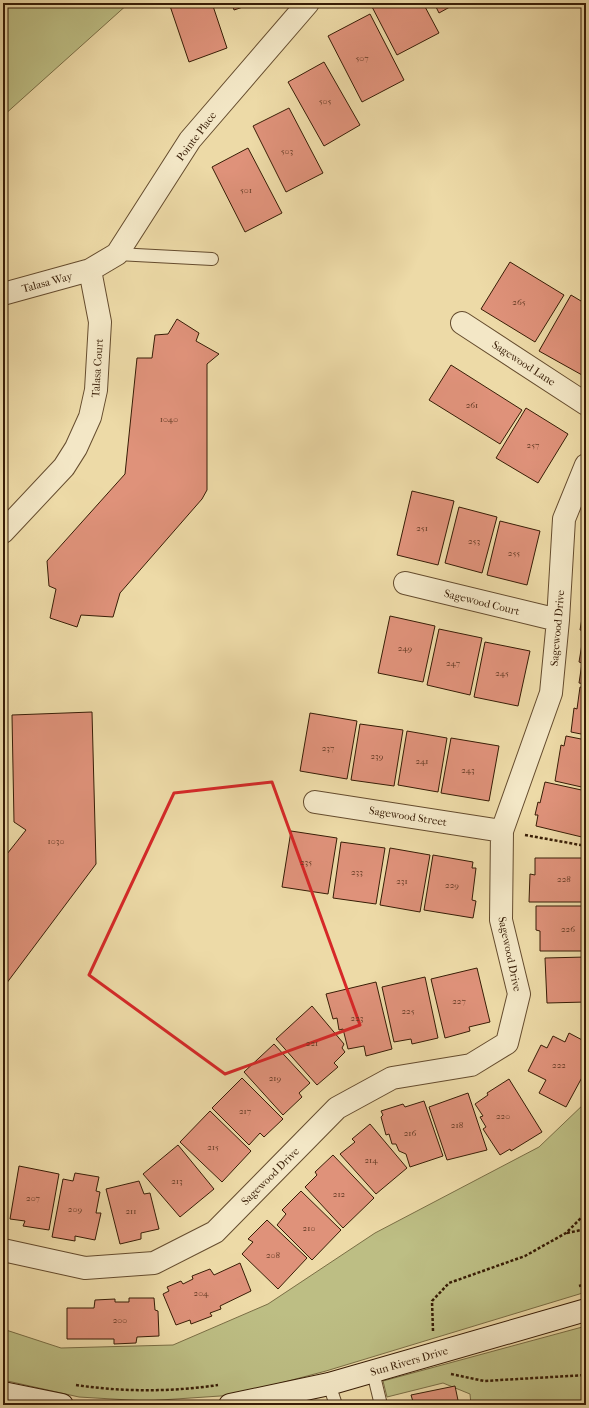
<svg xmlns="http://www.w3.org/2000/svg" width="589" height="1408" font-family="'IM FELL French Canon',serif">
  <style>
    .grass { fill: #bdbe84; stroke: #7a6e45 }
    .building { fill: #df927a; stroke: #381d06 }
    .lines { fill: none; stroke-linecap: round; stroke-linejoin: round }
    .lane-casing { stroke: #654c2e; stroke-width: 14 }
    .street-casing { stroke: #654c2e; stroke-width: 24 }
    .secondary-casing { stroke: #381d06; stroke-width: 24 }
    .path { stroke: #381d06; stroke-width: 2.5; stroke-dasharray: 3 2; stroke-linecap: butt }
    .lane { stroke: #f3e7c6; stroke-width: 12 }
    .street { stroke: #f3e7c6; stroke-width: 22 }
    .secondary { stroke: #f3e7c6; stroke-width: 22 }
    .marked { fill: none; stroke: #d62828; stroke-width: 3; stroke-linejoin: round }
    .labels { text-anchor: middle; stroke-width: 3; stroke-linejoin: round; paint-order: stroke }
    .number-label { font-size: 9px; fill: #623a23 }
    .street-label { font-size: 11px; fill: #381d06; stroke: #f3e7c6 }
  </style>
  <rect width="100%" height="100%" fill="#eddaa7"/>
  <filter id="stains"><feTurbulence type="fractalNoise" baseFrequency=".005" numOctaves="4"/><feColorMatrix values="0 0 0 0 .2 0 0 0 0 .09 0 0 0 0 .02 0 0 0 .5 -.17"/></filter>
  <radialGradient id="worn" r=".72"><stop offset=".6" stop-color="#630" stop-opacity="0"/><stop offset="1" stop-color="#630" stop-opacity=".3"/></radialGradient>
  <path class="grass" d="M3,3H129L3,116Z
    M586,1102V1292L326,1371L235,1395L146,1401L79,1397L3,1380V1329L61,1348L173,1345L268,1304L375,1233L539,1147Z
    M586,1326V1405H471L470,1394L443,1383L387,1397L383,1381Z"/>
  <path class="building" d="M169,3H212L227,48L189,62Z
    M232,3H255L234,10Z
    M370,3H423L439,33L397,55Z
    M434,3H457L439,13Z
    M370,14L404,80L362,102L328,36Z
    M324,62L360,125L324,146L288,82Z
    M289,108L323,173L286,192L253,126Z
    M248,148L282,213L245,232L212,167Z
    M510,262L564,295L535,342L481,309Z
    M571,295L586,304V369L582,375L539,351Z
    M177,319L199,333L196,341L219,354L207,364V490L202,499L120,593L113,617L81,615L77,627L50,618L56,589L49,586L47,561L125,474L137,358H152L155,335L168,334Z
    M451,365L522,410L500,444L429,400Z
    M526,408L568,434L538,483L496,458Z
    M412,491L454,501L438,565L397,555Z
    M459,507L497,517L482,573L445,563Z
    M500,521L540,531L527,585L487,575Z
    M586,595V631L580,630Z
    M390,616L435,626L423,682L378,673Z
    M439,629L482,638L470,695L427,685Z
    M583,638H586V684L579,683L582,663L579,662Z
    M485,642L530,651L518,706L474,697Z
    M580,687L586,688V735L571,732L574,708L577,709Z
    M92,712L96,864L6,984H3V859L26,830L14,822L12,715Z
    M310,713L357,721L347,779L300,771Z
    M360,724L403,730L394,786L351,780Z
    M407,731L447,738L438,792L398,785Z
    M566,736L586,740V788L555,781L561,745L564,746Z
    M451,738L499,746L489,801L441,793Z
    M545,782L586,791V838L536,826L538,815H535L538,802L540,803Z
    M291,831L337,838L328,894L282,887Z
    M341,842L385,848L376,904L333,898Z
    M390,848L430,855L420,912L380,905Z
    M433,855L473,862L472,868H476L472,900L476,901L473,918L424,910Z
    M535,858H583V867H586V902H529L530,874L535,875Z
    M536,906H586V951H540V931L536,930Z
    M586,957V1002L547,1003L545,958Z
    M477,968L490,1022L469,1027L470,1031L445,1038L431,979Z
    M425,977L438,1038L412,1044L411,1039L394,1042L382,987Z
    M376,982L392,1049L366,1056L364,1046L348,1049L343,1029L339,1030L337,1018L333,1019L326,994Z
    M312,1006L344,1044L342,1048L345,1052L334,1063L338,1067L317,1085L276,1039Z
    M569,1033L586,1042V1070L566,1107L539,1093L546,1080L528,1071L541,1045L547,1048L553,1036L565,1042Z
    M274,1044L310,1083L299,1093L302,1097L283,1115L244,1072Z
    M242,1078L283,1119L264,1137L260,1133L249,1145L212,1108Z
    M509,1079L542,1132L511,1151L510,1149L500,1155L483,1129L486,1127L480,1117L483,1116L475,1104L488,1095L487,1093Z
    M468,1093L487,1150L447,1160L429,1107Z
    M424,1101L443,1156L410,1167L406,1154L399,1151L396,1144H392L389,1134L386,1135L381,1117L383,1115L381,1111L403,1104L405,1107Z
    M210,1111L251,1151L222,1182L180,1142Z
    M370,1124L407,1168L376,1194L340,1154L355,1142L352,1139Z
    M178,1145L214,1189L180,1217L143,1174Z
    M333,1155L374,1198L343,1228L305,1187L317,1175L315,1172Z
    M19,1166L59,1174L49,1230L23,1226L25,1221L10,1219Z
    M75,1173L99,1177L96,1191L100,1192L96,1213H101L95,1240L75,1236V1241L52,1237L63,1179L73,1181Z
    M139,1181L144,1194L150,1193L159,1229L141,1233V1239L120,1244L106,1189Z
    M301,1191L341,1230L312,1260L277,1225L286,1214L282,1210Z
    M267,1220L307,1258L278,1289L242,1254L253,1242L248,1239Z
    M240,1263L251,1291L220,1306L221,1309L210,1313L212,1316L191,1324L190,1320L176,1325L163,1294L169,1291L167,1287L181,1281L183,1284L193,1279L192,1276L210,1269L214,1275Z
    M129,1298H154L155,1310L158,1311L159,1336L137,1337L136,1343L114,1344V1339H67V1308H94L95,1300L115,1299V1302H129Z
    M455,1386L459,1405H414L411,1395Z"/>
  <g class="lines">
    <defs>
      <path id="lane" d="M117,254L212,259
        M373,1372L381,1405
        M329,1384L336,1405"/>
      <path id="street" d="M3,294L90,270L117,254L190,140L308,3
        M462,323L586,404
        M3,532L64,467L76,448L90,417L96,390L100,322L90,270
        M405,583L558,620
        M315,802L502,831
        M3,1250L85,1268L154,1263L215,1232L337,1108L392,1078L471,1065L507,1043L519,994L501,920L502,831L551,693L558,620L564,519L586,465"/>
      <path id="secondary" d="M3,1393L62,1405
        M230,1405L329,1384L586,1310"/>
    </defs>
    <use href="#lane" class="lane-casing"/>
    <use href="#street" class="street-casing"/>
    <use href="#secondary" class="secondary-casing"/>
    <path class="path" d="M525,835L586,846
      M567,1233L586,1229
      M579,1286L586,1284
      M433,1331L432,1301L449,1283L525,1256L566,1233L586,1213
      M451,1374L484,1381L586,1375
      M76,1385C122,1392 172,1392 218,1385"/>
    <use href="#lane" class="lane"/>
    <use href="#street" class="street"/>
    <use href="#secondary" class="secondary"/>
  </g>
  <path class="marked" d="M272,782L360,1025L225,1074L89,975L174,793Z"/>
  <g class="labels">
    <g class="number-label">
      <text x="362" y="61">507</text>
      <text x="325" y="104">505</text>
      <text x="287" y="154">503</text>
      <text x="246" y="193">501</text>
      <text x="519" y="305">265</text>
      <text x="472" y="408">261</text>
      <text x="169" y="422">1040</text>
      <text x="533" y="448">257</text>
      <text x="422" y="531">251</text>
      <text x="474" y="544">253</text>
      <text x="514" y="556">255</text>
      <text x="405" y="651">249</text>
      <text x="453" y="666">247</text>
      <text x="502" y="676">245</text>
      <text x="328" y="751">237</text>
      <text x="377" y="759">239</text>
      <text x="422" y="764">241</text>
      <text x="468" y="773">243</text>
      <text x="56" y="844">1030</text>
      <text x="306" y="865">235</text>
      <text x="357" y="875">233</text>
      <text x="564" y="882">228</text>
      <text x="402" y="884">231</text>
      <text x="452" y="888">229</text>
      <text x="568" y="932">226</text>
      <text x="459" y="1004">227</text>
      <text x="408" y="1014">225</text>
      <text x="357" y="1021">223</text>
      <text x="312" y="1046">221</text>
      <text x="559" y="1068">222</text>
      <text x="275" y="1081">219</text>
      <text x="245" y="1114">217</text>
      <text x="503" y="1119">220</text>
      <text x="457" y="1128">218</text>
      <text x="410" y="1136">216</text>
      <text x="213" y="1150">215</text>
      <text x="371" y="1163">214</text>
      <text x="177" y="1184">213</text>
      <text x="339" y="1197">212</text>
      <text x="33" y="1201">207</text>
      <text x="75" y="1212">209</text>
      <text x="131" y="1214">211</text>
      <text x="309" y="1231">210</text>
      <text x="273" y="1258">208</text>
      <text x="201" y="1296">204</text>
      <text x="120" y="1323">200</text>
    </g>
    <g class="street-label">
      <text transform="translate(196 136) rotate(-53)" y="4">Pointe Place</text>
      <text transform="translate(47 282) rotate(-15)" y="4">Talasa Way</text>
      <text transform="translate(524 363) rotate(33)" y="4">Sagewood Lane</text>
      <text transform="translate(97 368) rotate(-86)" y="4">Talasa Court</text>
      <text transform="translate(482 602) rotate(14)" y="4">Sagewood Court</text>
      <text transform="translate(557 628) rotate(-85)" y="4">Sagewood Drive</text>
      <text transform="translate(408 816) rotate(9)" y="4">Sagewood Street</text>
      <text transform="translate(510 954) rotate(78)" y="4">Sagewood Drive</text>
      <text transform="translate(270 1176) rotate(-45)" y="4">Sagewood Drive</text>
      <text transform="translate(409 1361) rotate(-16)" y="4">Sun Rivers Drive</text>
    </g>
  </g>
  <rect width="589" height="1408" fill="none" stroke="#eddaa7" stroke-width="16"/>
  <rect x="4" y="4" width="581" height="1400" fill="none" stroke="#381d06" stroke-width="2"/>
  <rect x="8" y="8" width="573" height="1392" fill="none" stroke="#381d06"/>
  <rect width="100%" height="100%" filter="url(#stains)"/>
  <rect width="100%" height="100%" fill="url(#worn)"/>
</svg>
